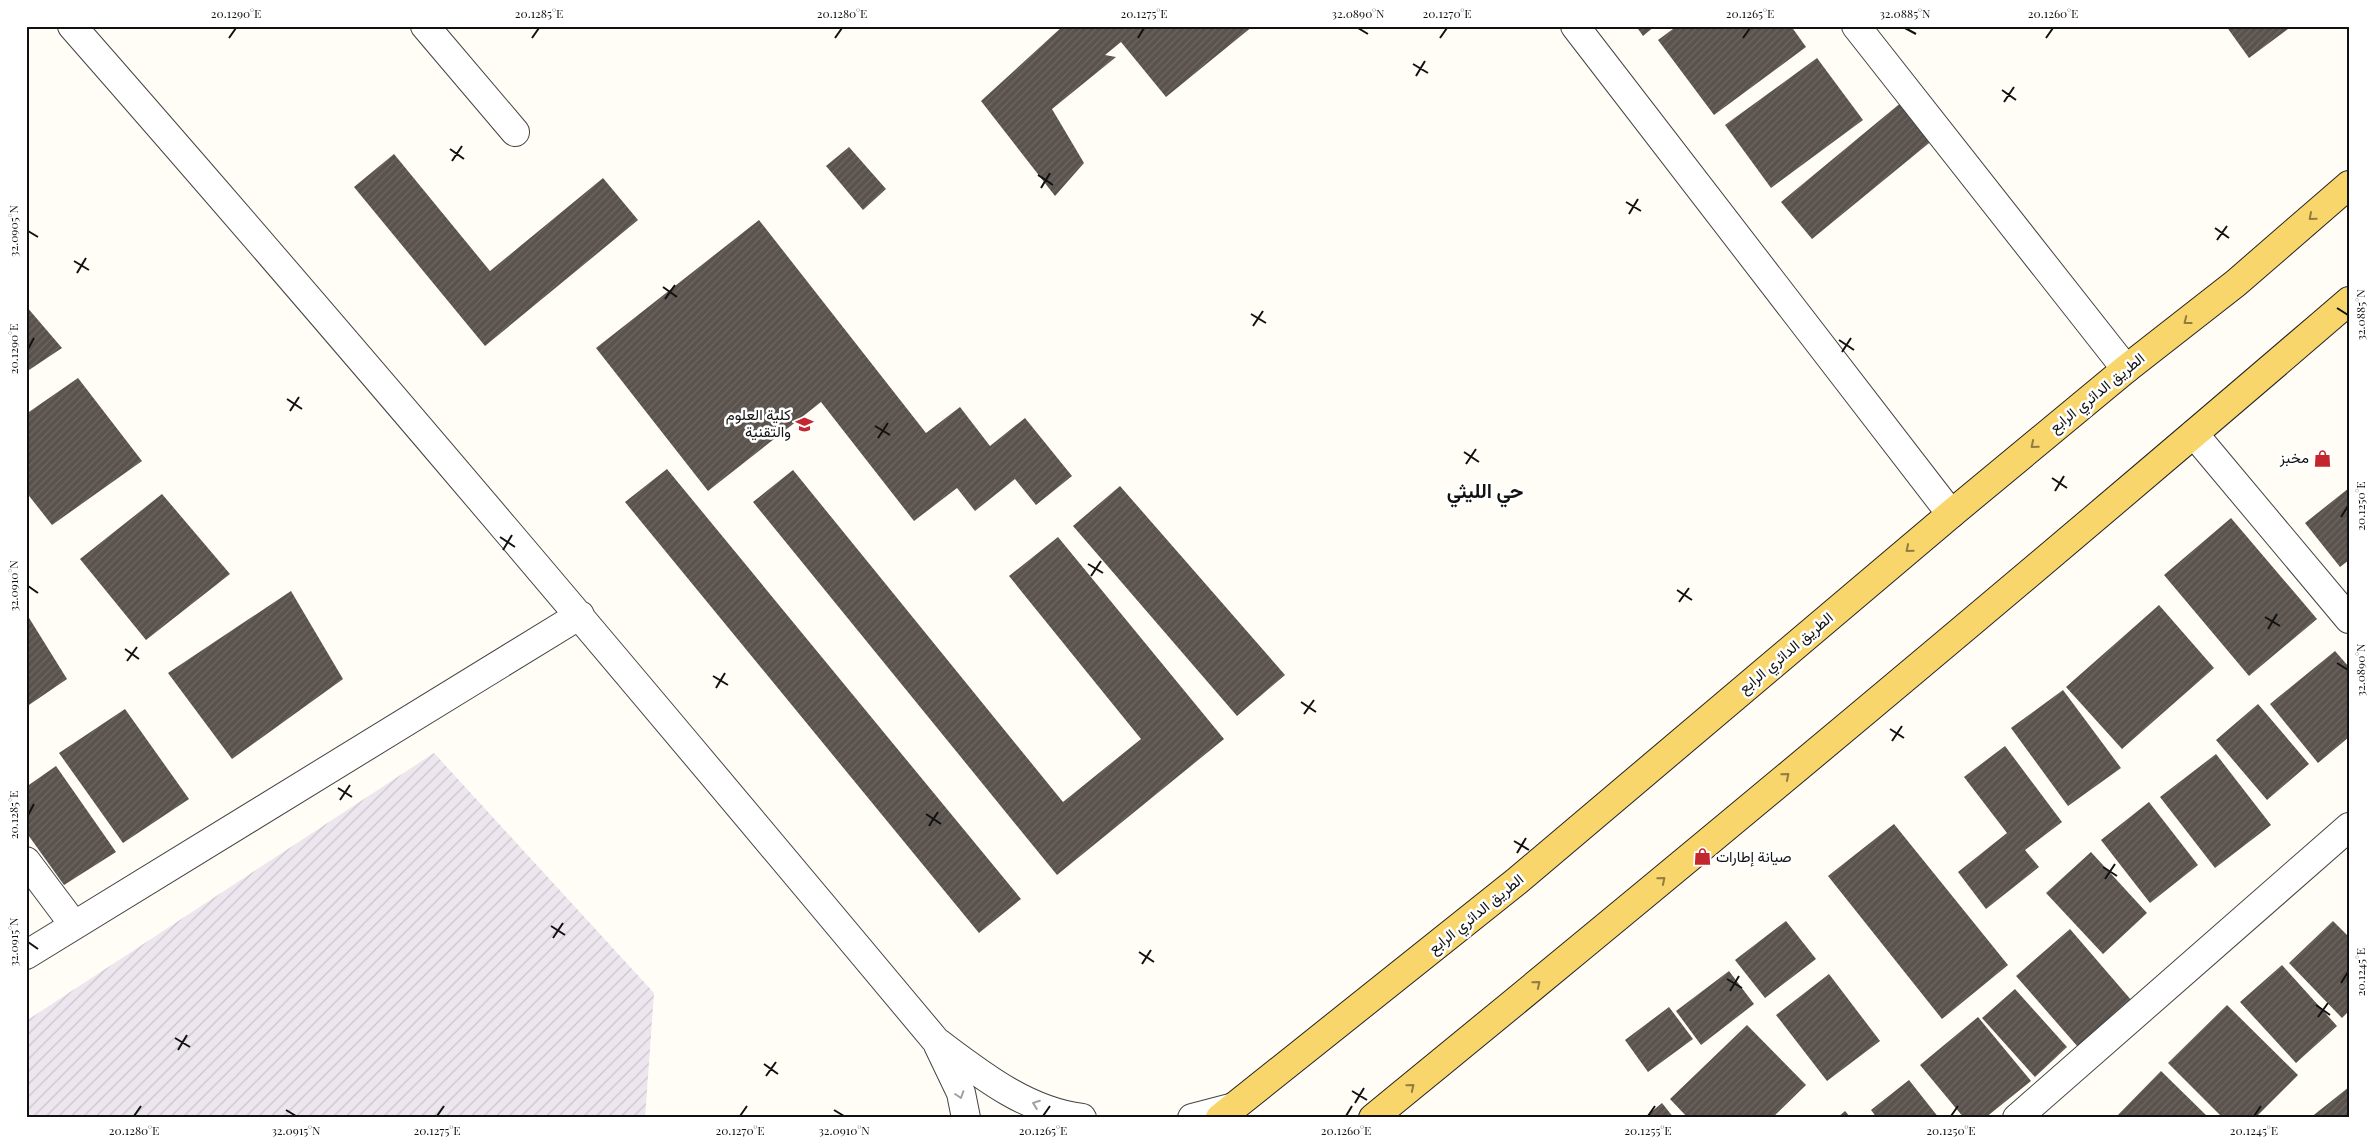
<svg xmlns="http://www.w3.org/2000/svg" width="2375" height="1144" font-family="'Playfair Display',Vazirmatn,serif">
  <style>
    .industrial { fill: url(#industrial-furrows) }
    .building { fill: url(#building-hatch) }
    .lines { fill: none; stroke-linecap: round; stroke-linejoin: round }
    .minor-casing { stroke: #444; stroke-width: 30 }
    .major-casing { stroke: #222; stroke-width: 30 }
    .minor { stroke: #fff; stroke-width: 28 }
    .major { stroke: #f9d66b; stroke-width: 28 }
    .oneway { stroke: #917d42 }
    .oneway2 { stroke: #a0a0a0 }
    .ticks { fill: none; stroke: #111; stroke-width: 2 }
    .labels { text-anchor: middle; stroke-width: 5; stroke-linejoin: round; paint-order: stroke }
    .street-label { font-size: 15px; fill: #111; stroke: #fff }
    .poi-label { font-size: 15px; fill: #111; stroke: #fff; text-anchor: end }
    .district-label { font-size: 20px; font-weight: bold; fill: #111; stroke: #fff }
    .neatline { fill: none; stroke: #111; stroke-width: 2 }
    .ticks-label { font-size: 12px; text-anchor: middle; fill: #111 }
  </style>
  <defs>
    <pattern id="industrial-furrows" width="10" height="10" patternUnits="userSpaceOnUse" patternTransform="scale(1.25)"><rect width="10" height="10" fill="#eee6ef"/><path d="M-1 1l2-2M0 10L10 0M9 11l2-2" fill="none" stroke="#cbc4cc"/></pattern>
    <pattern id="building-hatch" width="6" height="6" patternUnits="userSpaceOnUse" patternTransform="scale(1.25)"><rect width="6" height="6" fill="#5a524d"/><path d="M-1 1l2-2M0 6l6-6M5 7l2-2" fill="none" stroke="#6d6662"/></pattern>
  </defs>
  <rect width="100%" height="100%" fill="#fffdf5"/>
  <path class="industrial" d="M434,753L654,993L645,1118H26V1021Z"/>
  <path class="building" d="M1063,26H1253L1166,97L1121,42L1105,55L1116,57L1052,109L1084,163L1055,196L981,101Z
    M1636,26H1655L1643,36Z
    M1677,26H1791L1806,47L1714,115L1658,40Z
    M2226,26H2292L2249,58Z
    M1817,58L1863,120L1771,188L1725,125Z
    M1903,101L1934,139L1812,239L1781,202Z
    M849,147L886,189L863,210L826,166Z
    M394,154L490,271L603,178L638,220L485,346L354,187Z
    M759,220L926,433L960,407L990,446L1025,418L1072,476L1036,505L1015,479L975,511L957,488L914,521L821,402L708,491L596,348Z
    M26,306L62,348L26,372Z
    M78,378L142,461L52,525L26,492V414Z
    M667,469L1021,899L979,933L625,502Z
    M793,470L1063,802L1141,739L1009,576L1058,537L1224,739L1057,875L753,502Z
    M1120,486L1285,675L1237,716L1073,526Z
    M2349,488V560L2340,567L2305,523Z
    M162,494L230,574L146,640L80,559Z
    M2231,518L2317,619L2249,676L2164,575Z
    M291,591L343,679L232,759L168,673Z
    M2159,605L2214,668L2122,749L2066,687Z
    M26,613L67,679L26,707Z
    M2335,651L2349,667V737L2318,763L2270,704Z
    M2063,690L2121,768L2068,806L2011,728Z
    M2258,704L2309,764L2267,800L2216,740Z
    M125,709L189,799L123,843L59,753Z
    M2005,746L2062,822L2025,850L2039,867L1986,909L1958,872L2007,833L1964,777Z
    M2216,754L2271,825L2215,868L2160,797Z
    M56,766L116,852L64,885L26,832V787Z
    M2149,802L2198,865L2150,903L2101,840Z
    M1894,824L2008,965L1942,1019L1828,876Z
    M2091,852L2147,913L2103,954L2046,893Z
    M1786,921L1816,959L1765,998L1735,960Z
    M2333,921L2349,937V1011L2342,1018L2289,963Z
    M2070,929L2132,1001L2078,1047L2016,976Z
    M2282,965L2337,1026L2296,1063L2240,1002Z
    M1729,971L1754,1004L1701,1045L1676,1011Z
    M1829,974L1880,1041L1827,1081L1776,1015Z
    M2015,989L2067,1047L2035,1077L1982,1018Z
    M2227,1005L2298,1075L2255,1118H2223L2168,1063Z
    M1669,1007L1693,1039L1648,1072L1625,1040Z
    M1978,1017L2031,1081L1985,1118H1964L1920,1065Z
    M1747,1025L1806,1085L1772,1118H1688L1670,1099Z
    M2161,1071L2209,1118H2115Z
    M1909,1080L1939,1118H1877L1871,1110Z
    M2349,1087V1118H2310Z
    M1662,1103L1674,1118H1644Z
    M1845,1111L1851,1118H1837Z"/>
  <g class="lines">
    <defs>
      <path id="minor" d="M72,26C365,360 651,700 936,1041C980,1074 1026,1111 1082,1118
        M425,26L515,132
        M1575,26L1951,514
        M1856,26L2126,369
        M2194,434L2349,619
        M26,861L74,925
        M26,955L580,615
        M938,1045L961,1093L966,1118
        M1192,1118L1234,1107
        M2017,1118L2349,827"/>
      <path id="major" d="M1220,1118L1517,881L1951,514L2126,369L2236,283L2349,185
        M1373,1118C1701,850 2027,578 2349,301"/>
    </defs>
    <use href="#minor" class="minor-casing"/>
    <use href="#major" class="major-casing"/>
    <use href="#minor" class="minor"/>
    <use href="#major" class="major"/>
  </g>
  <defs><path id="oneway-chevron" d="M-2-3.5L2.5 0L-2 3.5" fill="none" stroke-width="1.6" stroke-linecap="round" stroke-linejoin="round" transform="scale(1.25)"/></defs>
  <g class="oneway">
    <use href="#oneway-chevron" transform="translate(2312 217) rotate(139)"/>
    <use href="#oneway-chevron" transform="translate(2187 321) rotate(142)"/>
    <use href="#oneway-chevron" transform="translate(2034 445) rotate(140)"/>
    <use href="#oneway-chevron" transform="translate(1909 549) rotate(140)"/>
    <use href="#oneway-chevron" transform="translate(1786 776) rotate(-40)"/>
    <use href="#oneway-chevron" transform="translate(1662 880) rotate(-40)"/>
    <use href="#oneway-chevron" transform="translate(1537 984) rotate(-39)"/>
    <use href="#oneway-chevron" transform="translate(1411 1087) rotate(-39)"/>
  </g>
  <g class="oneway2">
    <use href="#oneway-chevron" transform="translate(960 1095) rotate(72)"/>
    <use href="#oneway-chevron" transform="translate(1036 1104) rotate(-159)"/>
  </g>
  <path class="ticks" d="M1358,28L1368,34M1905,28L1916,34M229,38L236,28M532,38L539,28M835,38L842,28M1138,38L1144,28M1440,38L1447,28M1743,38L1750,28M2046,38L2053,28M1413,64L1428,73M1416,76L1425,61M2002,90L2016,100M2004,102L2014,87M450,149L464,159M452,161L462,146M1038,175L1053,185M1041,188L1050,173M1626,202L1641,211M1629,214L1638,199M2215,228L2229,238M28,231L38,237M2217,240L2227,226M74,261L89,270M77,273L86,258M663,287L677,297M665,299L675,285M2337,308L2348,315M1251,314L1266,323M1253,326L1263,311M1839,340L1854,350M28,349L34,338M1842,352L1851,338M287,399L302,409M290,411L299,397M875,426L890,435M878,438L888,423M1464,452L1479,462M1466,464L1476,449M2052,478L2067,488M2055,491L2064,476M2341,517L2348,506M500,537L515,547M503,550L512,535M1088,564L1103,573M1091,576L1101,561M28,586L38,593M1677,590L1692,600M1679,602L1689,588M2265,617L2280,626M2268,629L2277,614M125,649L139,659M127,661L137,647M2337,663L2348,670M713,676L728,685M716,688L725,673M1301,702L1316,712M1304,714L1314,700M1890,729L1904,738M1892,741L1902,726M338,788L352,797M340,800L350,785M926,814L941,824M28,815L34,804M929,826L938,812M1514,841L1529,850M1517,853L1526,838M2103,867L2117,876M2105,879L2115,864M551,926L565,935M553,938L563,923M28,942L38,949M1139,952L1154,962M1142,964L1151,950M1727,979L1742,988M2341,983L2348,972M1730,991L1739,976M2316,1005L2330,1015M2318,1017L2328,1003M175,1038L190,1047M178,1050L187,1035M764,1064L778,1074M766,1076L776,1062M1352,1091L1367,1100M1355,1103L1364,1088M286,1110L296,1116M834,1110L844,1116M134,1116L141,1106M437,1116L444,1106M740,1116L747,1106M1043,1116L1050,1106M1346,1116L1352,1106M1648,1116L1655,1106M1951,1116L1958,1106M2254,1116L2261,1106"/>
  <defs>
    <symbol id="university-bare" viewBox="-9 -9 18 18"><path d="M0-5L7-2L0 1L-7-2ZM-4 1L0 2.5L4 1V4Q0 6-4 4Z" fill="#c4262e" stroke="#fff" stroke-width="2.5" paint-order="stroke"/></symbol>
    <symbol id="shop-bare" viewBox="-9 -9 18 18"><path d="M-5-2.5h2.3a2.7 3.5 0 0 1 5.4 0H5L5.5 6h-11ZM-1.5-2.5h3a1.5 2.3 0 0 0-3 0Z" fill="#c4262e" stroke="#fff" stroke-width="2.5" paint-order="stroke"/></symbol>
  </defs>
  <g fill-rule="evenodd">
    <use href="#university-bare" x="792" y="412" width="25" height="25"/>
    <use href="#shop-bare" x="2310" y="446" width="25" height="25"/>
    <use href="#shop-bare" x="1690" y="844" width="25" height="25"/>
  </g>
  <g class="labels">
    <g class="street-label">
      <text transform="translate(2097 393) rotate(-39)" y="5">الطريق الدائري الرابع</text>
      <text transform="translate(1786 653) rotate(-40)" y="5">الطريق الدائري الرابع</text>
      <text transform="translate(1476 914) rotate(-39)" y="5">الطريق الدائري الرابع</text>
    </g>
    <g class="poi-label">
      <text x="791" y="420">كلية العلوم<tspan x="791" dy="17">والتقنية</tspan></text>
      <text x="2309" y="463">مخبز</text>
      <text x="1716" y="862" text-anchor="start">صيانة إطارات</text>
    </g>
    <g class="district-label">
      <text x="1485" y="498">حي الليثي</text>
    </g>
  </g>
  <rect width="2375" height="1144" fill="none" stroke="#ffffff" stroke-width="55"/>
  <rect x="28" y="28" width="2320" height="1088" class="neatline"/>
  <g class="ticks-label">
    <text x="236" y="18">20.1290°E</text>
    <text x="539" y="18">20.1285°E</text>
    <text x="842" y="18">20.1280°E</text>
    <text x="1144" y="18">20.1275°E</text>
    <text x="1358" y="18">32.0890°N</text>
    <text x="1447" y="18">20.1270°E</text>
    <text x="1750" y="18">20.1265°E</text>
    <text x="1905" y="18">32.0885°N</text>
    <text x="2053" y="18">20.1260°E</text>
    <text transform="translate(14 231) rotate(-90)" y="4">32.0905°N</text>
    <text transform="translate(2361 315) rotate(-90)" y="4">32.0885°N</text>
    <text transform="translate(14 349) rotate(-90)" y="4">20.1290°E</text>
    <text transform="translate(2361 506) rotate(-90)" y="4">20.1250°E</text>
    <text transform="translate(14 586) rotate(-90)" y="4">32.0910°N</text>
    <text transform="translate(2361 670) rotate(-90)" y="4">32.0890°N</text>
    <text transform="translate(14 815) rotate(-90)" y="4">20.1285°E</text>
    <text transform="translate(14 942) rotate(-90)" y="4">32.0915°N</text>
    <text transform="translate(2361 972) rotate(-90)" y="4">20.1245°E</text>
    <text x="134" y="1135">20.1280°E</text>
    <text x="296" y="1135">32.0915°N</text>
    <text x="437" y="1135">20.1275°E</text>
    <text x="740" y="1135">20.1270°E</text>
    <text x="844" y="1135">32.0910°N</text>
    <text x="1043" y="1135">20.1265°E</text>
    <text x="1346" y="1135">20.1260°E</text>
    <text x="1648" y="1135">20.1255°E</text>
    <text x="1951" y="1135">20.1250°E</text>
    <text x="2254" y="1135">20.1245°E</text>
  </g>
</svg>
